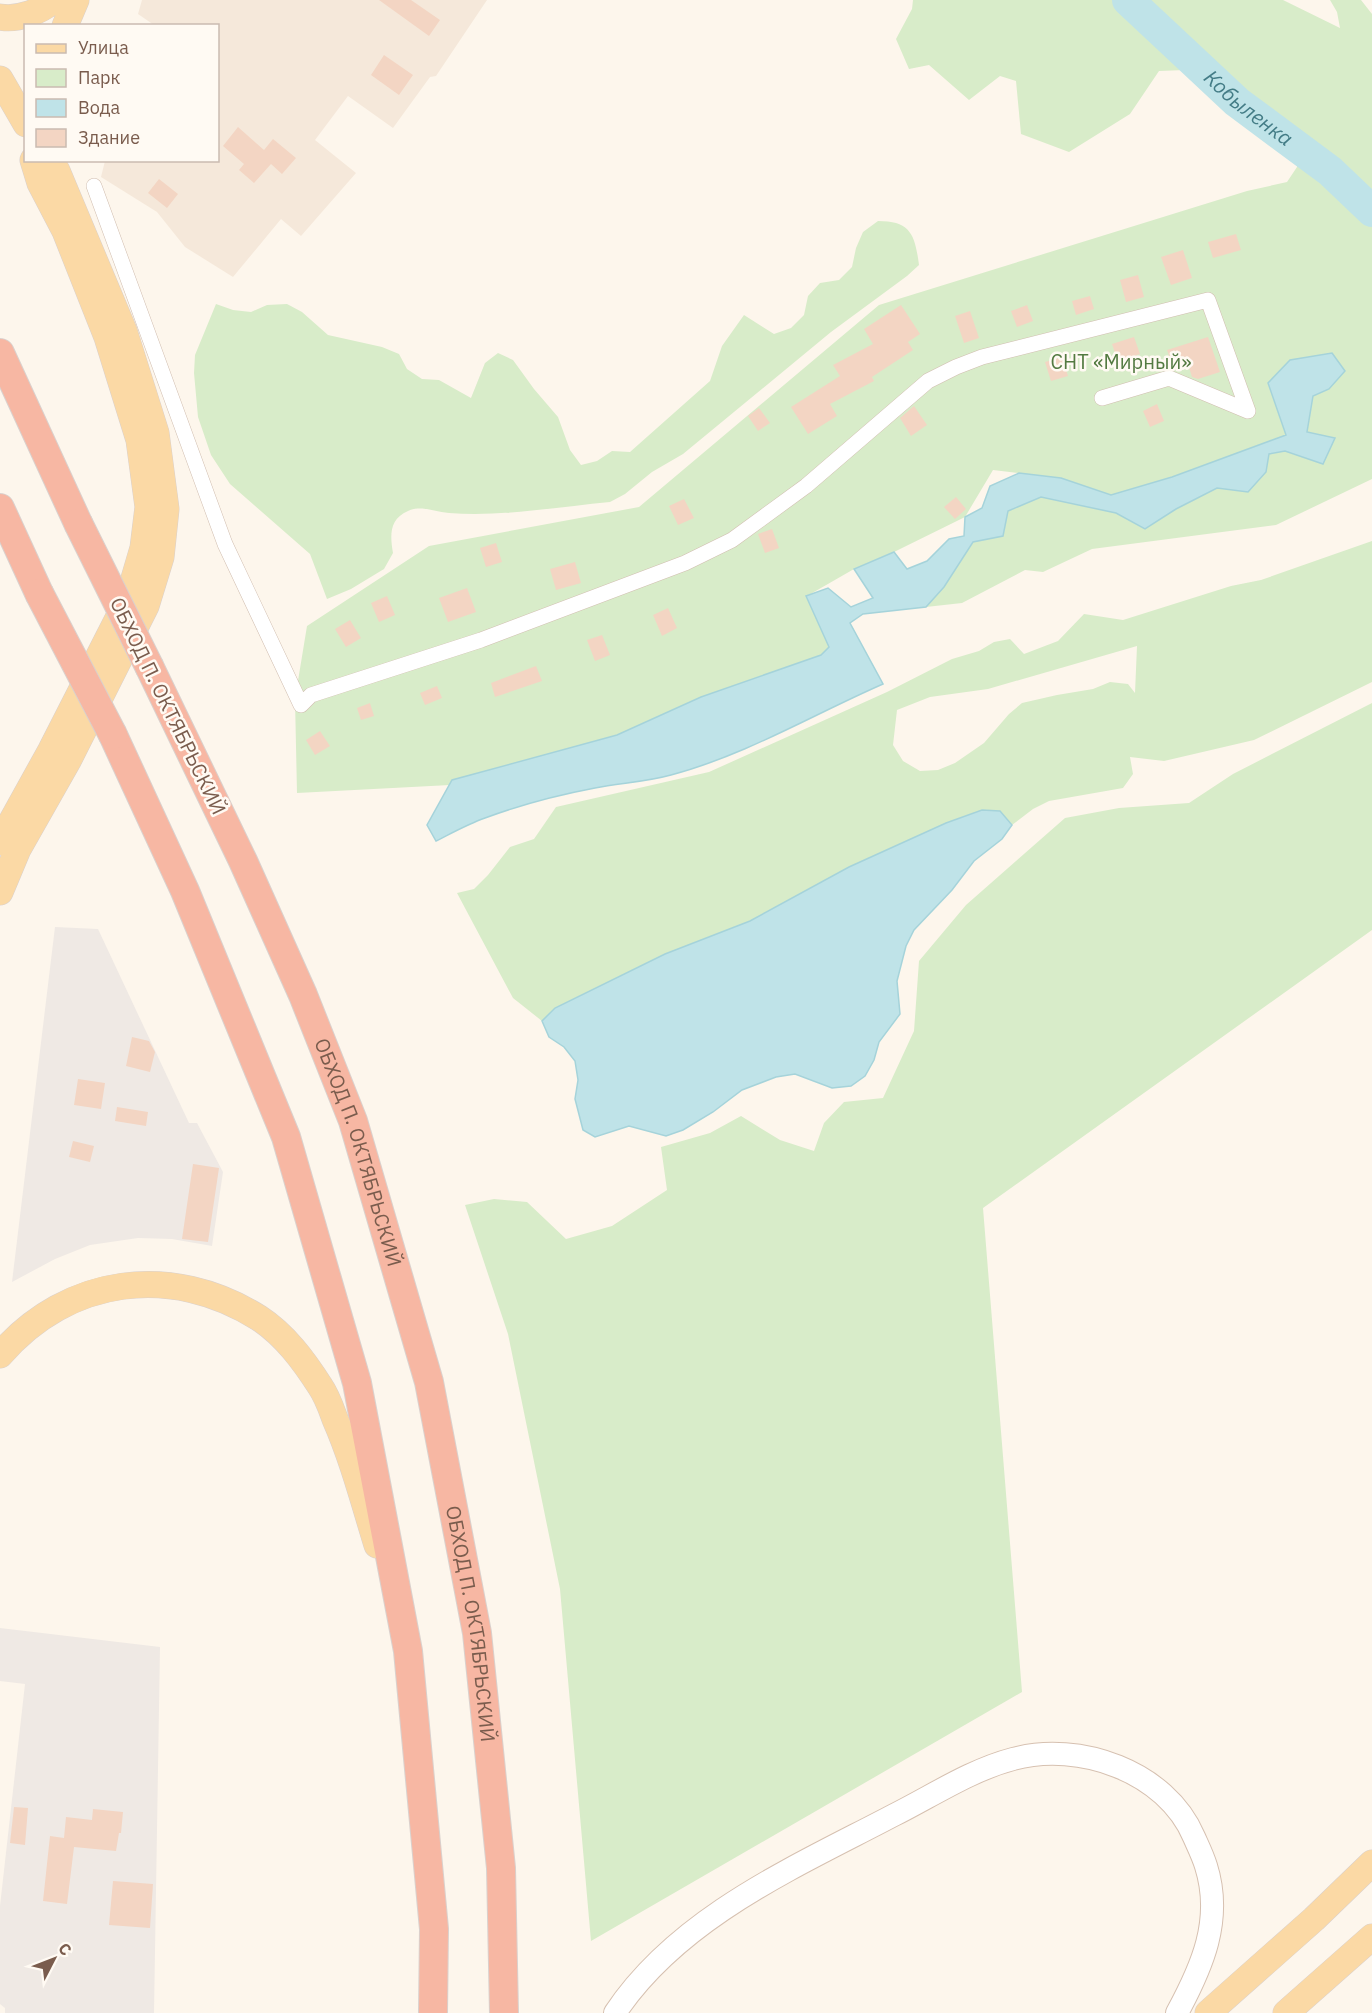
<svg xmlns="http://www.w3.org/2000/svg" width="1372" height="2013" font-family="'IBM Plex Sans',sans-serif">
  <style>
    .residential { fill: #f5e8da }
    .industrial { fill: #efe9e4 }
    .green { fill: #d8ecc9; fill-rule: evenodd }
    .water { fill: #bfe3e8; stroke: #a5d3da; stroke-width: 1.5 }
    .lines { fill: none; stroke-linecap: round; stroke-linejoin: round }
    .river { stroke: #bfe3e8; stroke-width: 32 }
    .building { fill: #f3d5c3 }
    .street-casing { stroke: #d1beb0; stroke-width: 16 }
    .secondary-casing { stroke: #d6c0b0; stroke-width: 24 }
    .primary-casing { stroke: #dad1cd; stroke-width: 27 }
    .highway-casing { stroke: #dad1cd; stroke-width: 30 }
    .street { stroke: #fff; stroke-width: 15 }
    .secondary { stroke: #fff; stroke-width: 22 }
    .primary { stroke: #fbd9a5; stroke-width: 26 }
    .highway { stroke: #f7b7a3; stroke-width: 28 }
    .highway-bridge-casing { stroke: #dad1cd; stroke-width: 30; stroke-linecap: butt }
    .highway-bridge { stroke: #f7b7a3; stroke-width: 28 }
    .labels { text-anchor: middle; stroke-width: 5; stroke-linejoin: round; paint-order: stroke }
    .park-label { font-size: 20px; fill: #537a41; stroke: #fffaf3 }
    .street-label { font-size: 20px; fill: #7a5c4d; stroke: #fffaf3 }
    .water-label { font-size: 21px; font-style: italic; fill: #437c86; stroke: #fffaf3 }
  </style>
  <rect width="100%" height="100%" fill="#fdf6ec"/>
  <path class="residential" d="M142,0H487L436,76L430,77L393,128L348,96L315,140L356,173L301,236L281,219L233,277L185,247L157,212L101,177L105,161L218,160V26L154,25L138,14Z"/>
  <path class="industrial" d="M55,927L98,929L189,1123H197L223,1172L212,1246L172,1239L138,1238L90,1245L55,1259L12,1282Z
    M0,1628L160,1647L154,2013H5V2008L0,2004V1906L25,1684L0,1681Z"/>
  <path class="green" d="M913,0H1283L1340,28L1337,12L1330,0H1361L1372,14V479L1276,525L1092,549L1043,572L1025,570L962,603L926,607L944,587L973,542L1003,536L1008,511L1041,497L1116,513L1145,529L1176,509L1217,488L1248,492L1265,472L1269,454L1285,451L1323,464L1307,432L1313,396L1329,389L1268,383L1286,435L1172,477L1111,495L1061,478L993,470L965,517L894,552L854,569L807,596L829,647L821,655L701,697L617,735L450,785L297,793L295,699L307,626L429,546L639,507L879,305L1247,191L1287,182L1297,167L1296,133L1211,69L1159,71L1130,114L1069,152L1021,134L1016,81L1000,76L969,100L929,65L909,69L896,39L912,9Z
    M878,221C911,221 915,235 919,265L907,276L831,332L683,454L652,472L625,494L610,502C557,507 502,517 449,513C435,512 421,505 408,511C389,519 390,536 393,553L384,569L351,589L327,599L310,554L230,484L211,455L198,417L194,373L195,355L216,304L233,310L251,312L267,305L287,304L302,312L328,335L382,347L399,354L407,369L422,379L439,380L471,398L485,363L498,353L513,360L534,389L558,417L570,450L581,465L597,461L612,451L630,452L710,381L722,346L744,315L774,334L791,328L804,315L808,296L820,283L839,280L852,267L856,248L863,232Z
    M1372,541V682L1254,740L1164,761L1130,757L1133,774L1123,788L1049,801L1033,809L1012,825L1000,811L982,810L946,823L849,867L750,921L665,954L555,1008L542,1021L513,998L457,893L474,889L488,875L510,847L534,839L556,807L709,772L887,692L952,659L979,651L994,642L1010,639L1024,654L1058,641L1084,614L1123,620L1231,586L1261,580ZM1137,646L1135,693L1128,684L1110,682L1093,689L1057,695L1022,703L1009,714L984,743L955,763L938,770L920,771L903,761L893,745L897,710L930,697L988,689Z
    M1372,703V930L983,1208L1022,1692L591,1941L560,1589L508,1334L465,1205L494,1199L527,1202L566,1239L612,1226L667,1190L661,1147L710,1133L741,1116L780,1140L814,1151L824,1123L844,1102L883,1098L914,1031L919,961L966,905L1065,818L1119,808L1189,803L1233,774Z"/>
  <path class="water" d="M1332,353L1345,371L1329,389L1313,396L1307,432L1335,438L1323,464L1285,451L1269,454L1266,472L1248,492L1217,488L1176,509L1145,529L1116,513L1041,497L1008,511L1003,536L973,542L944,587L926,607L863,614L850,623L883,684C812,715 746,755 671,775C646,782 620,783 595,788C558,795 520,805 485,818C468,824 452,833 436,841L427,825L452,780L617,735L701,697L821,655L829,647L806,596L828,588L851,607L873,598L854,569L894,552L907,569L927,561L949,539L964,536L965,517L982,508L990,486L1019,473L1061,478L1111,495L1172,477L1286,435L1268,383L1290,360Z
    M982,810L1000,811L1012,825L1002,839L974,861L952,890L914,930L906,946L897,981L900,1014L879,1042L874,1060L865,1076L851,1086L832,1088L795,1074L776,1077L742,1090L713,1112L683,1130L666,1136L629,1126L595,1137L583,1130L575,1099L578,1080L575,1061L564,1047L549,1037L542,1021L555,1008L665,954L750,921L849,867L946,823Z"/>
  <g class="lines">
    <path class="river" id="s1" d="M1128,0L1237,102L1330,171L1372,211"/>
  </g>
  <path class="building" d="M379,0H411L440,20L429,36Z
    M384,55L413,75L399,95L371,75Z
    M238,127L264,150L273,139L296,158L282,174L271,164L254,183L239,170L244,164L223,146Z
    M159,179L178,194L167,208L148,193Z
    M1236,234L1241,250L1213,258L1208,242Z
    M1183,250L1192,278L1171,285L1161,257Z
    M1138,275L1144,297L1126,302L1120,280Z
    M1090,296L1094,309L1076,315L1072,301Z
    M901,305L920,334L908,342L913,350L872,377L874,381L830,404L837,416L808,434L791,407L840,376L833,365L873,344L864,329Z
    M1027,305L1033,321L1017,327L1011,311Z
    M970,311L979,338L964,343L955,316Z
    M1134,337L1140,354L1118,362L1112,344Z
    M1208,337L1220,372L1198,379L1192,377L1189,367L1177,371L1174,369L1167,350Z
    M1062,357L1068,376L1051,381L1045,362Z
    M1157,404L1164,421L1150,427L1143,411Z
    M914,406L927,425L911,436L900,418Z
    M759,408L770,423L758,431L748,416Z
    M956,497L966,509L955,519L944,507Z
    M684,499L694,518L678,525L669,506Z
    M772,529L779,548L765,553L758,534Z
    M496,543L502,562L486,567L480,548Z
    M575,562L581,583L556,590L550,569Z
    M467,588L476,612L448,622L439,598Z
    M387,596L395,615L379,622L371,603Z
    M668,608L677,628L662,636L653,615Z
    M350,620L361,638L346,647L335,629Z
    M602,635L610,655L595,661L587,640Z
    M536,666L542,681L495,697L491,683Z
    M437,686L442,698L425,705L420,693Z
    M370,703L374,716L361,720L357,708Z
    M320,731L330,746L315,755L306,740Z
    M132,1037L149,1041L155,1052L150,1072L126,1066Z
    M78,1079L105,1083L101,1109L74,1105Z
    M117,1107L148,1112L146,1126L115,1121Z
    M73,1141L94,1146L90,1162L69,1157Z
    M193,1164L219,1168L208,1242L182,1239Z
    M14,1807L28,1808L25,1845L10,1843Z
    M93,1809L123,1812L121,1833H119L116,1851L74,1847L67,1904L43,1901L50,1836L64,1838L66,1817L92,1820Z
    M113,1881L153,1884L150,1928L109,1925Z"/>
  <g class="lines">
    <defs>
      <path id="street" d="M94,186L225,544L301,705L311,695L481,640L685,563L732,540L806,486L928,381L956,367L982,357L1208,300L1248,411L1169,378L1102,398"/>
      <path id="secondary" d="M615,2013C679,1917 795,1867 894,1815C932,1796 971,1770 1013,1759C1079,1741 1166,1771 1194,1837C1198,1846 1203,1856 1206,1866C1223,1920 1202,1967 1177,2013"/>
      <path id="primary" d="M0,17C19,20 39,12 54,0
        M65,26L76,0
        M0,79L26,124
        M0,842L51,750L128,599L143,548L148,507L139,440L107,337L65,231L40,183L33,160
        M0,892L18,849L69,759L146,606L161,557L166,509L156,433L124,331L57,171L50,160
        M0,1355C68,1276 172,1263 259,1318C285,1335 304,1361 320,1386C327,1396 331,1408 335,1419C353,1460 364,1503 377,1545
        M1208,2013L1314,1919L1372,1863
        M1286,2013L1372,1937"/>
      <g id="highway">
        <path d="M0,353L78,523"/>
        <path d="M0,508L39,593"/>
        <path id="s2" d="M150,668L243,861L303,995L353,1121L429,1382L477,1633L501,1868L504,2013"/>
        <path d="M113,735L185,891L286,1137L357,1383L408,1651L434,1929L433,2013"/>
      </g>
    </defs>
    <use href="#street" class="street-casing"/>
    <use href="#secondary" class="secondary-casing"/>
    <use href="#primary" class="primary-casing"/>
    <use href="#highway" class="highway-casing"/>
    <use href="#street" class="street"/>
    <use href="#secondary" class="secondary"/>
    <use href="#primary" class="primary"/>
    <use href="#highway" class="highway"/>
    <defs>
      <path id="highway-bridge" d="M78,523L150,668
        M39,593L113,735"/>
    </defs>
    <use href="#highway-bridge" class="highway-bridge-casing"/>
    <use href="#highway-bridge" class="highway-bridge"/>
  </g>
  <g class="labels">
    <g class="park-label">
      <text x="1121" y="369">СНТ «Мирный»</text>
    </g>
    <g class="street-label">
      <text transform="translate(168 706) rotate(64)" y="7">ОБХОД П. ОКТЯБРЬСКИЙ</text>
      <text dy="7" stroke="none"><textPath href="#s2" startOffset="528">ОБХОД П. ОКТЯБРЬСКИЙ</textPath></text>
      <text dy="7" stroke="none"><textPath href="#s2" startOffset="1014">ОБХОД П. ОКТЯБРЬСКИЙ</textPath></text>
    </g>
    <g class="water-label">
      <text dy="7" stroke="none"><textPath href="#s1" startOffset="162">Кобыленка</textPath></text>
    </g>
  </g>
  <rect x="24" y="24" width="195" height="138" fill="#fffaf3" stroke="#cabbb1" stroke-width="1.5"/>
  <rect x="36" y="44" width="30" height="9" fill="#fbd9a5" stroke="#cabbb1" stroke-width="1.5"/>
  <text x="78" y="54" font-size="18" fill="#7a5c4d">Улица</text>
  <rect x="36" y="69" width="30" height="18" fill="#d8ecc9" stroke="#cabbb1" stroke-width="1.5"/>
  <text x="78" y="84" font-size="18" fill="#7a5c4d">Парк</text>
  <rect x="36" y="99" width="30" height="18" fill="#bfe3e8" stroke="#cabbb1" stroke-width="1.5"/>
  <text x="78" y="114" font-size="18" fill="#7a5c4d">Вода</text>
  <rect x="36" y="129" width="30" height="18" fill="#f3d5c3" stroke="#cabbb1" stroke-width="1.5"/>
  <text x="78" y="144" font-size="18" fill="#7a5c4d">Здание</text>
  <g transform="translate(54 1959) rotate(48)" stroke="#fffaf3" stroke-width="4.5" paint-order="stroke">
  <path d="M0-4.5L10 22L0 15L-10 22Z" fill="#7a5c4d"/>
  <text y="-9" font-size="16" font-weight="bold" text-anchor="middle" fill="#7a5c4d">С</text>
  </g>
</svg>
